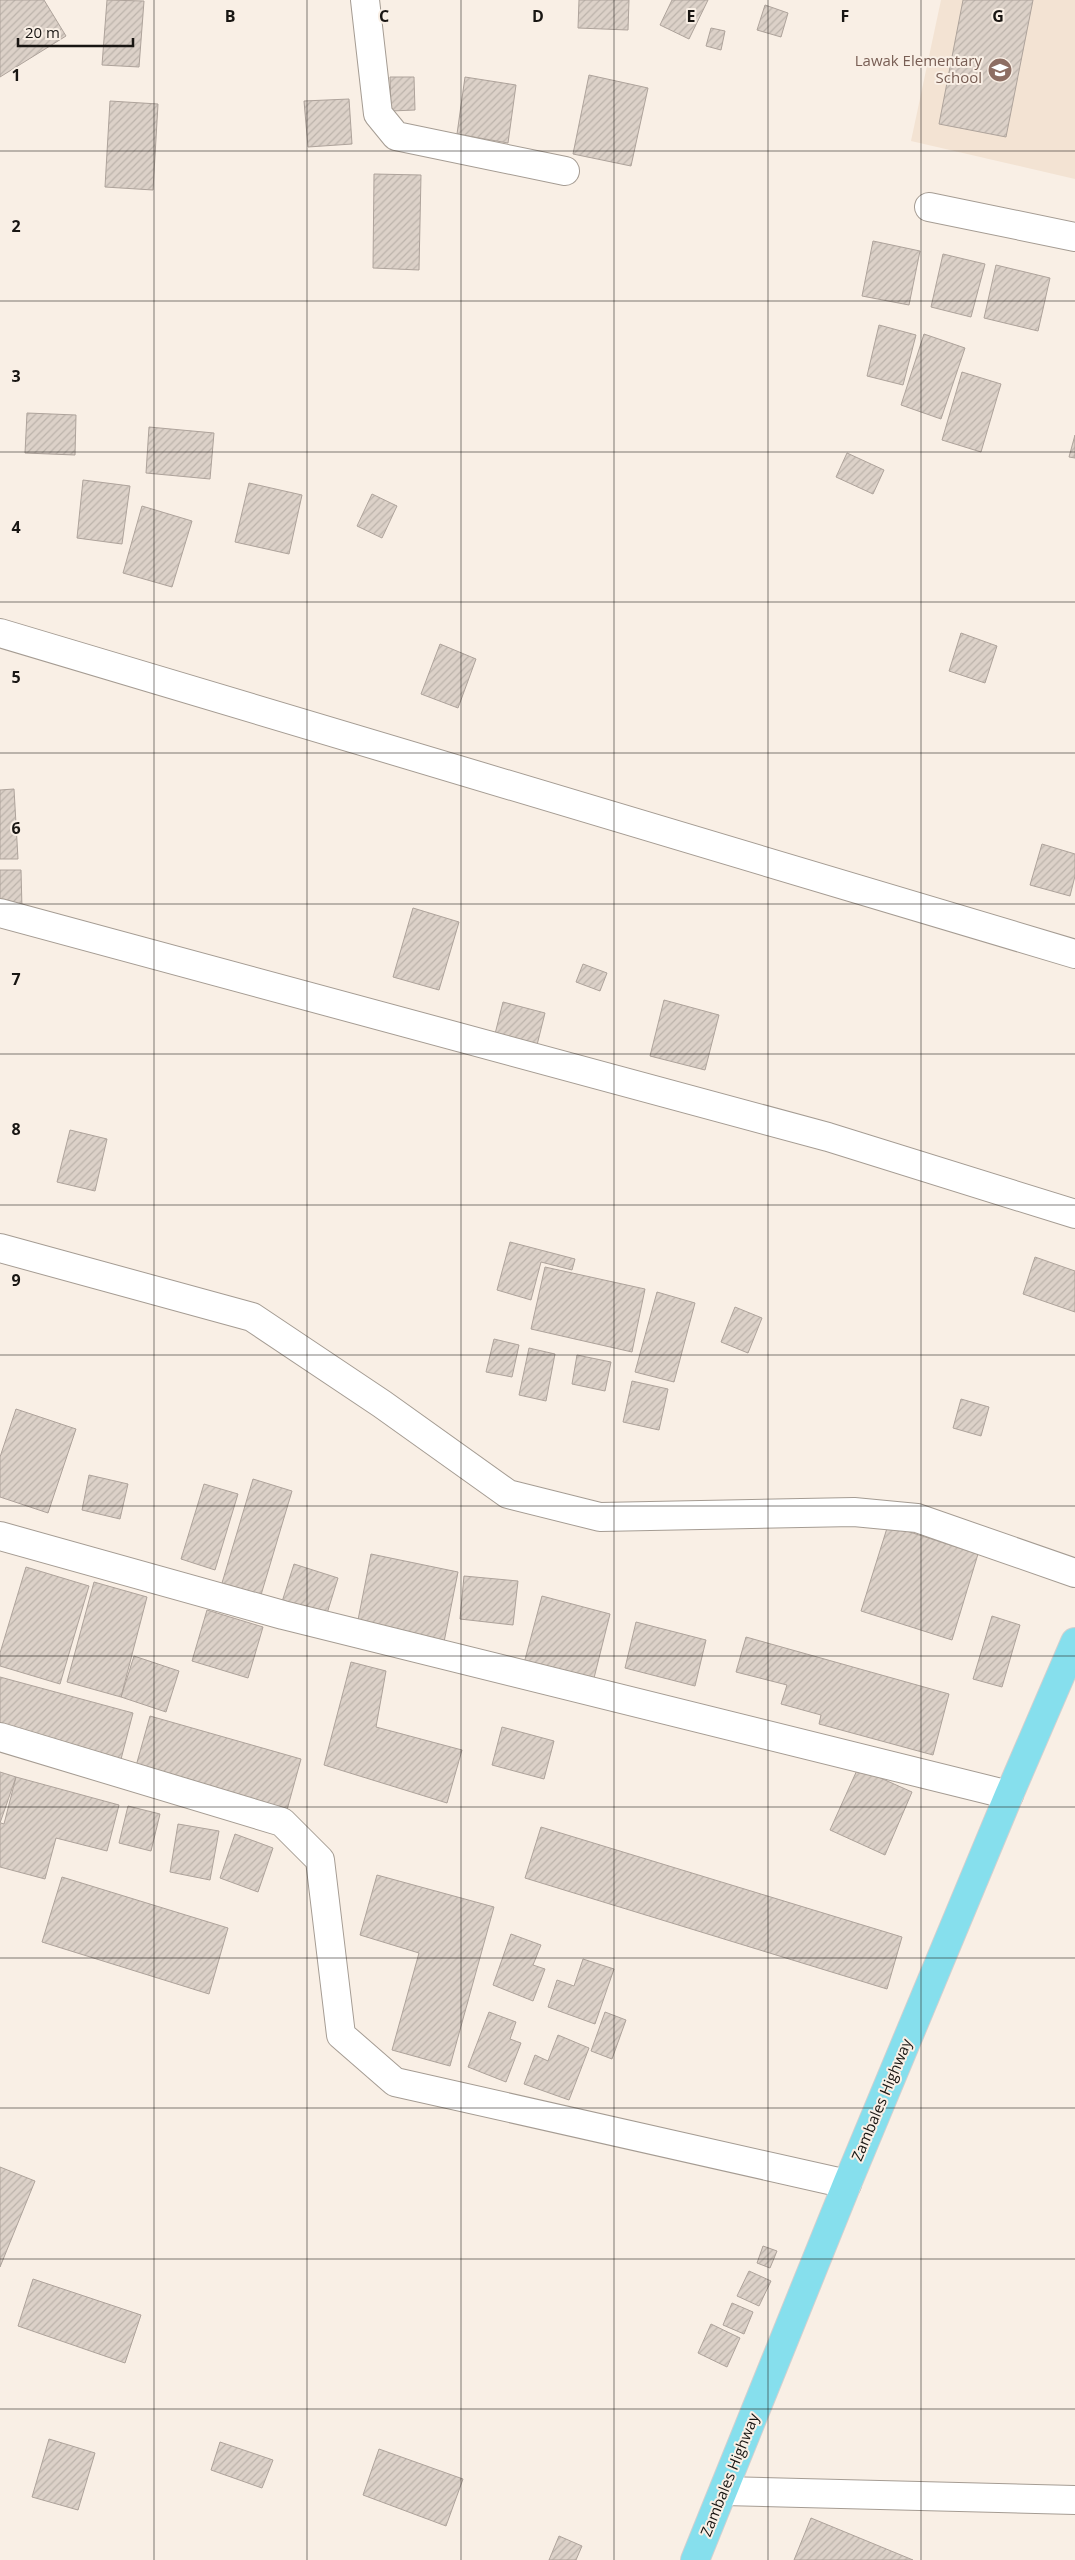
<svg xmlns="http://www.w3.org/2000/svg" width="1075" height="2560" font-family="'Open Sans',sans-serif">
  <style>
    .built { fill: #f3e3d3 }
    .building { fill: url(#building-hatch); stroke: #aea39b }
    .lines { fill: none; stroke-linecap: round; stroke-linejoin: round }
    .minor-casing { stroke: #a59c93; stroke-width: 30 }
    .primary-casing { stroke: #d1d0d0; stroke-width: 30 }
    .minor { stroke: #fff; stroke-width: 28 }
    .primary { stroke: #86dfed; stroke-width: 28 }
    .grid { fill: none; stroke: #191613; stroke-width: 1; stroke-opacity: 0.55 }
    .labels { text-anchor: middle; stroke-width: 4; stroke-linejoin: round; paint-order: stroke }
    .education-label { font-size: 15px; fill: #785e54; stroke: #f9efe5; text-anchor: end }
    .street-label { font-size: 15px; fill: #191613; stroke: #f9efe5 }
    .grid-label { font-size: 16px; text-anchor: middle; font-weight: bold; fill: #191613; stroke: #f9efe5; stroke-width: 4; stroke-linejoin: round; paint-order: stroke }
  </style>
  <defs>
    <pattern id="building-hatch" width="6" height="6" patternUnits="userSpaceOnUse" patternTransform="scale(1.25)"><rect width="6" height="6" fill="#dcd1c8"/><path d="M-1 1l2-2M0 6l6-6M5 7l2-2" fill="none" stroke="#bcb3ab"/></pattern>
  </defs>
  <rect width="100%" height="100%" fill="#f9efe5"/>
  <path class="built" d="M941,0H1075V179L911,141Z"/>
  <path class="building" d="M0,0H44L66,36L0,77Z
    M107,0L144,1L139,67L102,65Z
    M579,0H629L628,30L578,28Z
    M672,0H708L689,39L660,25Z
    M963,0H1033L1006,137L939,124Z
    M765,5L788,13L781,37L757,30Z
    M711,28L725,31L721,50L706,46Z
    M589,75L648,88L631,166L573,154Z
    M390,77H414L415,110L391,111Z
    M465,77L516,85L508,143L457,134Z
    M349,99L352,144L308,147L304,101Z
    M110,101L158,104L153,190L105,187Z
    M374,174L421,175L419,270L373,268Z
    M873,241L920,251L909,305L862,296Z
    M943,254L985,264L971,317L931,307Z
    M996,265L1050,278L1038,331L984,318Z
    M879,325L916,335L903,385L867,376Z
    M924,334L965,348L941,419L901,405Z
    M962,372L1001,384L981,452L942,440Z
    M27,413L76,415L75,455L25,453Z
    M149,427L214,433L210,479L146,473Z
    M1075,435V458L1069,457Z
    M847,453L884,470L873,494L836,477Z
    M83,480L130,486L122,544L77,538Z
    M249,483L302,495L289,554L235,542Z
    M372,494L397,506L382,538L357,526Z
    M142,506L192,521L172,587L123,573Z
    M961,633L997,646L985,683L949,671Z
    M440,644L476,659L458,708L421,694Z
    M14,789L18,859H0V790Z
    M1042,844L1075,854V876L1070,896L1030,885Z
    M0,870H21L22,909L0,910Z
    M413,908L459,922L439,990L393,977Z
    M583,964L607,973L600,991L576,982Z
    M664,1000L719,1015L705,1070L650,1056Z
    M503,1002L545,1013L536,1049L494,1038Z
    M70,1130L107,1139L95,1191L57,1182Z
    M510,1242L575,1259L572,1270L541,1262L531,1300L497,1290Z
    M1035,1257L1075,1271V1312L1023,1294Z
    M545,1267L645,1289L632,1352L531,1329Z
    M657,1292L695,1303L674,1382L635,1372Z
    M735,1307L762,1318L748,1353L721,1342Z
    M494,1339L519,1345L512,1377L486,1372Z
    M529,1348L555,1354L546,1401L519,1395Z
    M577,1355L611,1362L605,1391L572,1384Z
    M632,1381L668,1389L659,1430L623,1422Z
    M961,1399L989,1407L981,1436L953,1428Z
    M16,1409L76,1429L48,1513L0,1497V1457Z
    M89,1475L128,1484L120,1519L82,1510Z
    M253,1479L292,1491L261,1595L222,1583Z
    M204,1484L238,1494L215,1570L181,1559Z
    M888,1525L978,1554L952,1640L861,1611Z
    M371,1554L458,1572L444,1642L357,1625Z
    M294,1564L338,1578L325,1620L281,1605Z
    M26,1567L89,1586L60,1684L0,1666V1653Z
    M464,1576L518,1581L513,1625L460,1619Z
    M94,1582L147,1597L121,1697L67,1682Z
    M542,1596L610,1614L592,1686L523,1667Z
    M207,1610L263,1627L248,1678L192,1661Z
    M992,1616L1020,1625L1002,1687L973,1679Z
    M636,1622L706,1640L695,1686L625,1668Z
    M746,1637L949,1694L933,1755L819,1724L821,1715L781,1704L787,1685L736,1672Z
    M134,1656L179,1671L166,1712L121,1697Z
    M351,1662L386,1671L376,1727L462,1750L447,1803L324,1765Z
    M0,1677L133,1713L120,1763L0,1731Z
    M150,1716L301,1759L287,1810L136,1766Z
    M502,1727L554,1741L544,1779L492,1765Z
    M858,1768L912,1792L885,1855L830,1830Z
    M0,1772L16,1777L0,1823Z
    M16,1777L119,1805L107,1851L56,1838L45,1879L0,1867V1825L1,1823L4,1824Z
    M128,1806L160,1814L151,1851L119,1843Z
    M178,1824L219,1831L210,1880L170,1872Z
    M541,1827L902,1937L887,1989L525,1878Z
    M235,1834L273,1848L258,1892L220,1878Z
    M377,1875L494,1907L450,2066L392,2050L419,1953L360,1935Z
    M62,1877L228,1928L209,1994L42,1942Z
    M511,1934L541,1945L533,1965L545,1969L533,2001L493,1985Z
    M583,1959L614,1969L595,2024L548,2007L557,1980L574,1986Z
    M489,2012L516,2022L510,2039L521,2043L506,2082L468,2067Z
    M605,2012L626,2020L612,2059L591,2051Z
    M558,2035L589,2048L569,2100L524,2084L535,2055L548,2061Z
    M0,2167L35,2181L0,2267Z
    M763,2246L777,2251L770,2268L757,2263Z
    M749,2271L771,2281L759,2306L737,2296Z
    M33,2279L141,2315L125,2363L18,2326Z
    M732,2303L753,2312L744,2334L723,2325Z
    M711,2324L740,2338L727,2367L698,2353Z
    M49,2439L95,2453L78,2510L32,2497Z
    M220,2442L273,2460L262,2488L211,2470Z
    M379,2449L463,2479L446,2526L363,2495Z
    M811,2518L913,2560H794Z
    M559,2536L582,2546L576,2560H549Z"/>
  <g class="lines">
    <defs>
      <path id="minor" d="M365,0L378,114L396,136L565,171
        M929,207L1075,237
        M0,633L1075,954
        M0,913L828,1137L1075,1214
        M0,1248L252,1317L382,1404L508,1494L600,1517L854,1512L917,1518L1075,1573
        M0,1536L283,1615L1009,1795
        M0,1737L282,1822L320,1860L341,2035L395,2082L847,2184
        M724,2491L1075,2500"/>
      <path id="primary" d="M695,2560L847,2184L1009,1795L1075,1642"/>
    </defs>
    <use href="#minor" class="minor-casing"/>
    <use href="#primary" class="primary-casing"/>
    <use href="#minor" class="minor"/>
    <use href="#primary" class="primary"/>
  </g>
  <path class="grid" d="M154,0V2560M307,0V2560M461,0V2560M614,0V2560M768,0V2560M921,0V2560M0,151H1075M0,301H1075M0,452H1075M0,602H1075M0,753H1075M0,904H1075M0,1054H1075M0,1205H1075M0,1355H1075M0,1506H1075M0,1656H1075M0,1807H1075M0,1958H1075M0,2108H1075M0,2259H1075M0,2409H1075"/>
  <defs>
    <symbol id="school-disc" viewBox="-11 -11 22 22"><circle r="9.5" fill="#8d6e63" stroke="#f9efe5"/><path d="M0-5L7-2L0 1L-7-2ZM-4 1L0 2.5L4 1V4Q0 6-4 4Z" fill="#fff"/></symbol>
  </defs>
  <g fill-rule="evenodd">
    <use href="#school-disc" x="986" y="56" width="28" height="28"/>
  </g>
  <g class="labels">
    <g class="education-label">
      <text x="982" y="66">Lawak Elementary<tspan x="982" dy="17">School</tspan></text>
    </g>
    <g class="street-label">
      <text transform="translate(882 2100) rotate(-67)" y="5">Zambales Highway</text>
      <text transform="translate(730 2475) rotate(-68)" y="5">Zambales Highway</text>
    </g>
  </g>
  <g class="grid-label">
    <text x="230" y="22">B</text>
    <text x="384" y="22">C</text>
    <text x="538" y="22">D</text>
    <text x="691" y="22">E</text>
    <text x="845" y="22">F</text>
    <text x="998" y="22">G</text>
    <text x="16" y="81">1</text>
    <text x="16" y="232">2</text>
    <text x="16" y="382">3</text>
    <text x="16" y="533">4</text>
    <text x="16" y="683">5</text>
    <text x="16" y="834">6</text>
    <text x="16" y="985">7</text>
    <text x="16" y="1135">8</text>
    <text x="16" y="1286">9</text>
  </g>
  <path d="M18 38v8h115v-8" fill="none" stroke="#191613" stroke-width="2.5"/>
  <text x="25" y="38" font-size="15" fill="#191613" stroke="#f9efe5" stroke-width="4" paint-order="stroke">20 m</text>
</svg>
